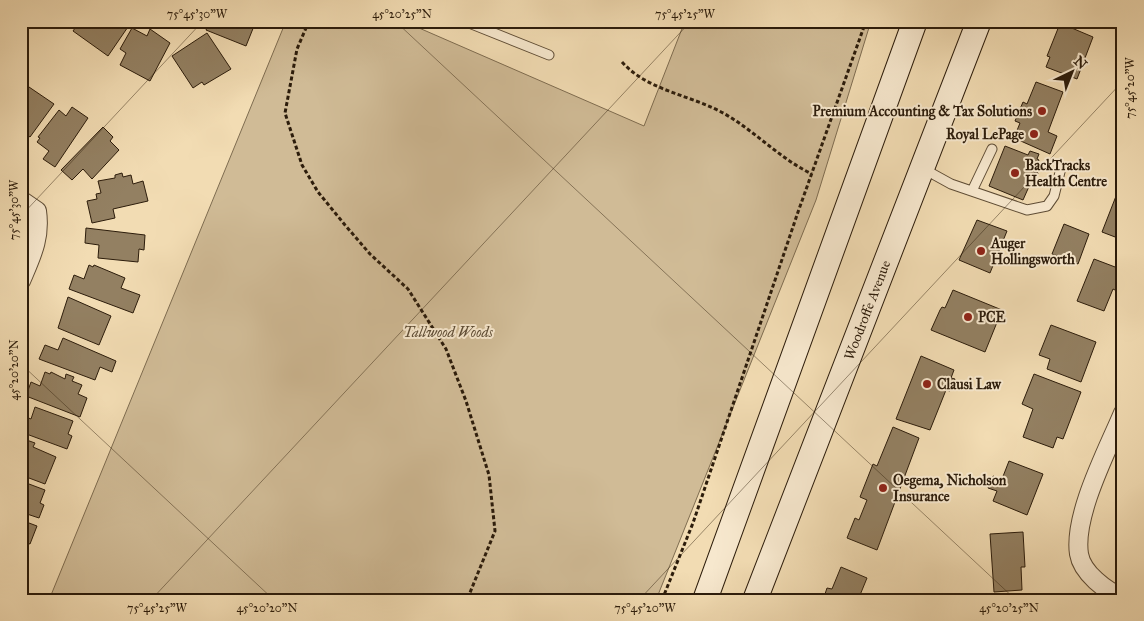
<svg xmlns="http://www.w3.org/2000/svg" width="1144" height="621" font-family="'IM FELL Great Primer',serif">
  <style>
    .green { fill: #d0bb96; stroke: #7e6c50 }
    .building { fill: #938062; stroke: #2c1c0b }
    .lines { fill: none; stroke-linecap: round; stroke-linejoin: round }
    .lane-casing { stroke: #5e4c35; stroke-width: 11 }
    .street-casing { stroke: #5e4c35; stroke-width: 20 }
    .secondary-casing { stroke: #2c1c0b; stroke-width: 26 }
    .path { stroke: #2c1c0b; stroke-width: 3; stroke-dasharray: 4 2.5; stroke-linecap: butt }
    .lane { stroke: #f7e8ce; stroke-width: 9 }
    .street { stroke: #f7e8ce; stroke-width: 18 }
    .secondary { stroke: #f7e8ce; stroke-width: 24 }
    .ticks { fill: none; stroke: #2c1c0b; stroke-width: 1; stroke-opacity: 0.45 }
    .poi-dot { fill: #8f2418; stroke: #f7e8ce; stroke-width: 2 }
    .labels { text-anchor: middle; stroke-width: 4; stroke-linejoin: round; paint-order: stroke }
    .poi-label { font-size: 14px; font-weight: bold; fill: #2c1c0b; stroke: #f7e8ce; text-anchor: start }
    .street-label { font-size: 14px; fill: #2c1c0b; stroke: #f7e8ce }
    .park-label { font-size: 14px; font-style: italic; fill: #5d4c35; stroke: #f7e8ce }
    .neatline { fill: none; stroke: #2c1c0b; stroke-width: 2 }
    .ticks-label { font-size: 12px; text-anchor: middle; fill: #2c1c0b }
  </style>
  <rect width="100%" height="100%" fill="#f2dcb3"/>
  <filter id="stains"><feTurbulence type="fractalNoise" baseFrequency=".004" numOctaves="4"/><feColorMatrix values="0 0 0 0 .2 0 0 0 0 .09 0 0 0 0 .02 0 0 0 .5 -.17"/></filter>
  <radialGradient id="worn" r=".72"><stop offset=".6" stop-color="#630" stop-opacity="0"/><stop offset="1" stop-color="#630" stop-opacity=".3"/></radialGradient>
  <path class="green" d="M286,21H403L644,126L685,21H871L816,200L656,600H49Z"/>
  <path class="building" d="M80,21H132L108,56L73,31Z
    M210,21H256L246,46L206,30Z
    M1061,21L1069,22L1067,26L1093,37L1077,79L1046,67L1050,57L1047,56Z
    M132,28L147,36L150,29L170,43L150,81L120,65L126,53L120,49Z
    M207,33L231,69L204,85L202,82L193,88L172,56Z
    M1036,82L1063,92L1048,132L1057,136L1050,154L1014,138L1020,123L1015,121L1023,102L1027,104Z
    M29,87L54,104L30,137L21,131V99Z
    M72,107L88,118L55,167L43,159L49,151L37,142L40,138L38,137L59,110L66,116Z
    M103,127L113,137L110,141L119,150L92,179L83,169L72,180L61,170Z
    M1005,146L1028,155L1030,151L1039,154L1037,159L1039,160L1034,172L1038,173L1034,183L1031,182L1023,200L989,186Z
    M122,173L123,177L131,175L133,184L143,181L148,201L113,209L115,218L92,223L87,201L97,199L96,194L101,193L98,181L115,178V175Z
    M1118,191L1123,193V240L1102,232Z
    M977,220L1007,231L990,273L959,260Z
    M1064,224L1089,234L1078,264L1052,254Z
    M86,228L145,235L144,250L139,249L138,262L98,258L99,245L85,243Z
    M1094,259L1123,270L1117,291L1113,289L1104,311L1077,301Z
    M89,265L93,267L94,265L125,278L121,288L140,295L133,313L69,289L74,275L84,279Z
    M953,290L1002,310L985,352L931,330L940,310L942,307L945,308Z
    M68,297L111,316L99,345L58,328Z
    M1051,325L1096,342L1081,382L1047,369L1050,359L1039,355Z
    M63,338L116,361L112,372L100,367L95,380L39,359L45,345L58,350Z
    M921,356L954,370L951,378L955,379L950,391L946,390L930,430L896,419Z
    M45,372L50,374L51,372L65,379L66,374L74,377L72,381L82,385L78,394L87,398L80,417L26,396L31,382L40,386Z
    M1034,374L1081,392L1063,439L1057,437L1053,448L1023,437L1033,409L1022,404Z
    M35,407L73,421L68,434L72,436L67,449L21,432V415L31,419Z
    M893,427L919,438L877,550L847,538L855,518L859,520L867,500L860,497L873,464L877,466Z
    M21,438L35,443L33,447L56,457L45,484L21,475Z
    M1009,461L1043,474L1027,515L993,501L997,491L988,488L993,476L1002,479Z
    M21,481L45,490L40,503L44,505L39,518L21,512Z
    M21,520L37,526L30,544L21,541Z
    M1023,532L1025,567H1021L1022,590L994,592L990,534Z
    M841,567L867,578L858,600H823L827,588L832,589Z"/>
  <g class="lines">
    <defs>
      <path id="lane" d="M464,21L549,55
        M922,168L951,184L1027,210L1047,206L1054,196L1061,168
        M972,191L992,149"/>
      <path id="street" d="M21,200L37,211C41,239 31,257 21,281
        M1123,413C1108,449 1073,515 1079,554C1082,573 1106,591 1123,598"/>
      <path id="secondary" d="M705,600L915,21
        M755,600L979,21"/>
    </defs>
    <use href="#lane" class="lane-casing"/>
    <use href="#street" class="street-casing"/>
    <use href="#secondary" class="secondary-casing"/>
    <path class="path" d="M309,21L297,49L285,113L302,165L318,192L345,225L370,254L408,289L446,349L466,401L489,475L495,531L467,600
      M622,62C645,88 683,94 713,108C749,124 776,157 812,174
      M662,600L693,523L798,212L866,21"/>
    <use href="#lane" class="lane"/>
    <use href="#street" class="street"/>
    <use href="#secondary" class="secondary"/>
  </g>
  <path class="ticks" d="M395,21L1016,600M21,216L203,21M21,364L274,600M151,600L691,21M639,600L1123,81"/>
  <g class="poi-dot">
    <circle cx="1042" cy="111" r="5"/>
    <circle cx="1034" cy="134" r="5"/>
    <circle cx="1015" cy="173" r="5"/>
    <circle cx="981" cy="251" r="5"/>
    <circle cx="968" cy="317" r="5"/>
    <circle cx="927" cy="384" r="5"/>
    <circle cx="883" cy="488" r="5"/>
  </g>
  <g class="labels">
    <g class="poi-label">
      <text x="1032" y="116" text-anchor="end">Premium Accounting &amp; Tax Solutions</text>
      <text x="1024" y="139" text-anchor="end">Royal LePage</text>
      <text x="1025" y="170">BackTracks<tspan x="1025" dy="16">Health Centre</tspan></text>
      <text x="991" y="248">Auger<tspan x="991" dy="16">Hollingsworth</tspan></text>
      <text x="978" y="322">PCE</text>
      <text x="937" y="389">Clausi Law</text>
      <text x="893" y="485">Oegema, Nicholson<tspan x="893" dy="16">Insurance</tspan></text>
    </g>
    <g class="street-label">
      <text transform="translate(867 310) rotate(-69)" y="5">Woodroffe Avenue</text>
    </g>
    <g class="park-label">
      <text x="448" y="337">Tallwood Woods</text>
    </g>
  </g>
  <rect width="1144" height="621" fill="none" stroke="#f2dcb3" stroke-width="55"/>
  <g transform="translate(1072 72) rotate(43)" stroke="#f7e8ce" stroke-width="4" paint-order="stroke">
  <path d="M0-4L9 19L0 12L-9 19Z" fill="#2c1c0b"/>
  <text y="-8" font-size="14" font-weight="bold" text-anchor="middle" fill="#2c1c0b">N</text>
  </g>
  <rect x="28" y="28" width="1088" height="566" class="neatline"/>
  <g class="ticks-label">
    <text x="197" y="18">75°45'30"W</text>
    <text x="402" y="18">45°20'25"N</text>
    <text x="685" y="18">75°45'25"W</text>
    <text transform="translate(1130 88) rotate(-90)" y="4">75°45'20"W</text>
    <text transform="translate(14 210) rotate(-90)" y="4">75°45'30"W</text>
    <text transform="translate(14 370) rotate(-90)" y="4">45°20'20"N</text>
    <text x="157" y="612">75°45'25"W</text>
    <text x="267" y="612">45°20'20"N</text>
    <text x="645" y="612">75°45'20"W</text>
    <text x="1009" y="612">45°20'25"N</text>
  </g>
  <rect width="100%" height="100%" filter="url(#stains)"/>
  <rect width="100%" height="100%" fill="url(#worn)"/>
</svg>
